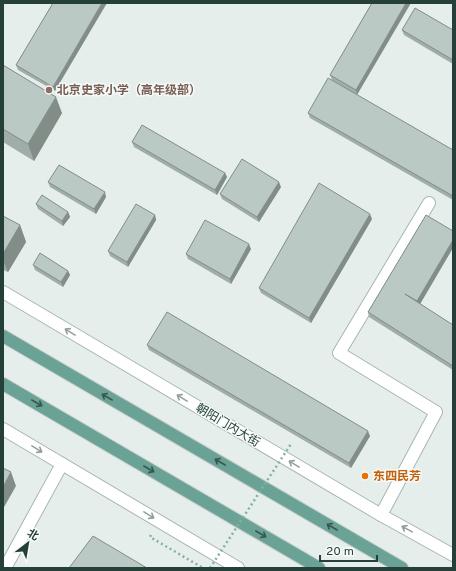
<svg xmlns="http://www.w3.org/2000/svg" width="456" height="571" font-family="Overpass,'Noto Sans SC',sans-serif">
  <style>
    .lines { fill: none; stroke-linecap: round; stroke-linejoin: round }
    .minor-casing { stroke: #a7b6b1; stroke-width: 14 }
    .tertiary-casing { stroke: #a7b6b1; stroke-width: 14 }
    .primary-casing { stroke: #c2cac8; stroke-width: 14 }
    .path { stroke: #85b1a5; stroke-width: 2.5; stroke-dasharray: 2 3; stroke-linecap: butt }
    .minor { stroke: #fff; stroke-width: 12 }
    .tertiary { stroke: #fff; stroke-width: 12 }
    .primary { stroke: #6aa396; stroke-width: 12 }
    .path-bridge { stroke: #85b1a5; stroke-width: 2.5; stroke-dasharray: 2 3; stroke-linecap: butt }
    .wall { fill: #a0ada8 }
    .shaded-wall { fill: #828d88 }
    .building { fill: #bac9c3; stroke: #828d88 }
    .oneway { stroke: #92a09c }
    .oneway2 { stroke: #365950 }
    .education-dot { fill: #8d6e63; stroke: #f6faf8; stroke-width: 1.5 }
    .food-dot { fill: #e8710a; stroke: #f6faf8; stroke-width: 1.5 }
    .labels { text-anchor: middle; stroke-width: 3; stroke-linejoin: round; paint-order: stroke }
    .education-label { font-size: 12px; font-weight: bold; fill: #785e54; stroke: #f6faf8; text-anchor: start }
    .street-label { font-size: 12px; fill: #244039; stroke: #f6faf8 }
    .food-label { font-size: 12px; font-weight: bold; fill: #c56008; stroke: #f6faf8; text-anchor: start }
  </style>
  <rect width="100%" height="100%" fill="#e5eeea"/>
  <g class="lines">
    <defs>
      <path id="minor" d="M381,515L436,412L339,353L429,203
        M5,568L62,464"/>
      <path id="tertiary" d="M3,292L381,515L453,555
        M3,429L238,568"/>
      <path id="primary" d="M3,336L402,568
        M3,384L319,568"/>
    </defs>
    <use href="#minor" class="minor-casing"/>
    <use href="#tertiary" class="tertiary-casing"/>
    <use href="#primary" class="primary-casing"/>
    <path class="path" d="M151,535L150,537L203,568"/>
    <use href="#minor" class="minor"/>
    <use href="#tertiary" class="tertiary"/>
    <use href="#primary" class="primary"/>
    <path class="path-bridge" d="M210,568L291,444"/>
  </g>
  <path class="wall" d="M53,3L55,91L18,70L16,65Z
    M372,3L357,95L332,80L330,75Z
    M402,30H453V64L404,35Z
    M3,65L62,113L34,161L3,142Z
    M308,113L453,150V200L310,118Z
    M132,142L225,173L227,177L217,195L134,147Z
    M48,182L106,197L96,214L50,187Z
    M281,187L259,222L222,199L220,194Z
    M36,204L68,212L70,217L63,226L38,209Z
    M155,215L156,220L128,267L110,256L108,251Z
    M426,215L420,304L453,325V370L369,317L368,312Z
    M3,216L20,225L26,242L8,272L3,270Z
    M372,219L311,323L261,293L259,288Z
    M251,249L231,284L188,259L186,254Z
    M33,265L68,271L70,275L63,287L35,270Z
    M147,345L370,436L351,468L149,350Z"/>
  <path class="shaded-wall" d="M102,3H107L55,91L53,87Z
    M406,3H411L357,95L356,90Z
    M56,97L62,113L34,161L28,144Z
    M225,173L227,177L217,195L215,190Z
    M279,182L281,187L259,222L257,217Z
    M105,192L106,197L96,214L94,209Z
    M68,212L70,217L63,226L62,221Z
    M370,214L372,219L311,323L309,318Z
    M155,215L156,220L128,267L127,262Z
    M20,225L26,242L8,272L3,260V254Z
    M453,240V248L419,306L417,301Z
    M249,244L251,249L231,284L230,279Z
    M68,271L70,275L63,287L61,282Z
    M368,431L370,436L351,468L349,463Z
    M11,472L16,486L3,509V487Z"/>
  <path class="building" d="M53,3H102L53,87L16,65Z
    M372,3H406L356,90L330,75Z
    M415,8L453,30V60L402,30Z
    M3,65L56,97L28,144L3,129Z
    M328,78L453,150V196L308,113Z
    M142,125L225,173L215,190L132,142Z
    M242,159L279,182L257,217L220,194Z
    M59,165L105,192L94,209L48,182Z
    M319,183L370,214L309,318L259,288Z
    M42,195L68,212L62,221L36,204Z
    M136,204L155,215L127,262L108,251Z
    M426,215L453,231V240L417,301L405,294L453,325V366L368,312Z
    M3,216L20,225L3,254Z
    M205,220L249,244L230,279L186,254Z
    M40,253L68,271L61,282L33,265Z
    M167,312L368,431L349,463L147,345Z
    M3,468L11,472L3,487Z
    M93,536L147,568H69Z"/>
  <defs><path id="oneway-shaft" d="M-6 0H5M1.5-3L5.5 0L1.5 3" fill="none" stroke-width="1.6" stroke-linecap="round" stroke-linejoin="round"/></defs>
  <g class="oneway">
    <use href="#oneway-shaft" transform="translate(70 332) rotate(-149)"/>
    <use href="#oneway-shaft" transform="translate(182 398) rotate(-149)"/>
    <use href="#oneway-shaft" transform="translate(37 449) rotate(31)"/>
    <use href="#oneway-shaft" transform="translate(294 464) rotate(-149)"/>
    <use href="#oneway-shaft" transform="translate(149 515) rotate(31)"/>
    <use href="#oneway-shaft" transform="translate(407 529) rotate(-151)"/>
  </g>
  <g class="oneway2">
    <use href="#oneway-shaft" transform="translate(107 397) rotate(-150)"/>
    <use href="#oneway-shaft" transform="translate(37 403) rotate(30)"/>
    <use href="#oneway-shaft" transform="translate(220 462) rotate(-150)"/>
    <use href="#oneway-shaft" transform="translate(149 469) rotate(30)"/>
    <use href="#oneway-shaft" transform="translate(332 527) rotate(-150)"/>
    <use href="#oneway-shaft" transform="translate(261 534) rotate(30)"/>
  </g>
  <circle class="education-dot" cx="49" cy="90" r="4"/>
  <circle class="food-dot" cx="365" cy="476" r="4"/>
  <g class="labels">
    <g class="education-label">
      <text x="57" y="94">北京史家小学（高年级部）</text>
    </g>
    <g class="street-label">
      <text transform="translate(228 425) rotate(31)" y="4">朝阳门内大街</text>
    </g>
    <g class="food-label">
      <text x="373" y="480">东四民芳</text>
    </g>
  </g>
  <rect width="456" height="571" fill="none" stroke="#244039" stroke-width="8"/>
  <g transform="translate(28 543) rotate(31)" stroke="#f6faf8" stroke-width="3" paint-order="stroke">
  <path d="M0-3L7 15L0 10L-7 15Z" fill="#244039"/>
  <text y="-6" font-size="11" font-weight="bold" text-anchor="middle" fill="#244039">北</text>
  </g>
  <path d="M320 555v6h57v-6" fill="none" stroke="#244039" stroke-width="2"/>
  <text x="326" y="555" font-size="12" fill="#244039" stroke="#f6faf8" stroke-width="3" paint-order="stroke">20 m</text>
</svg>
